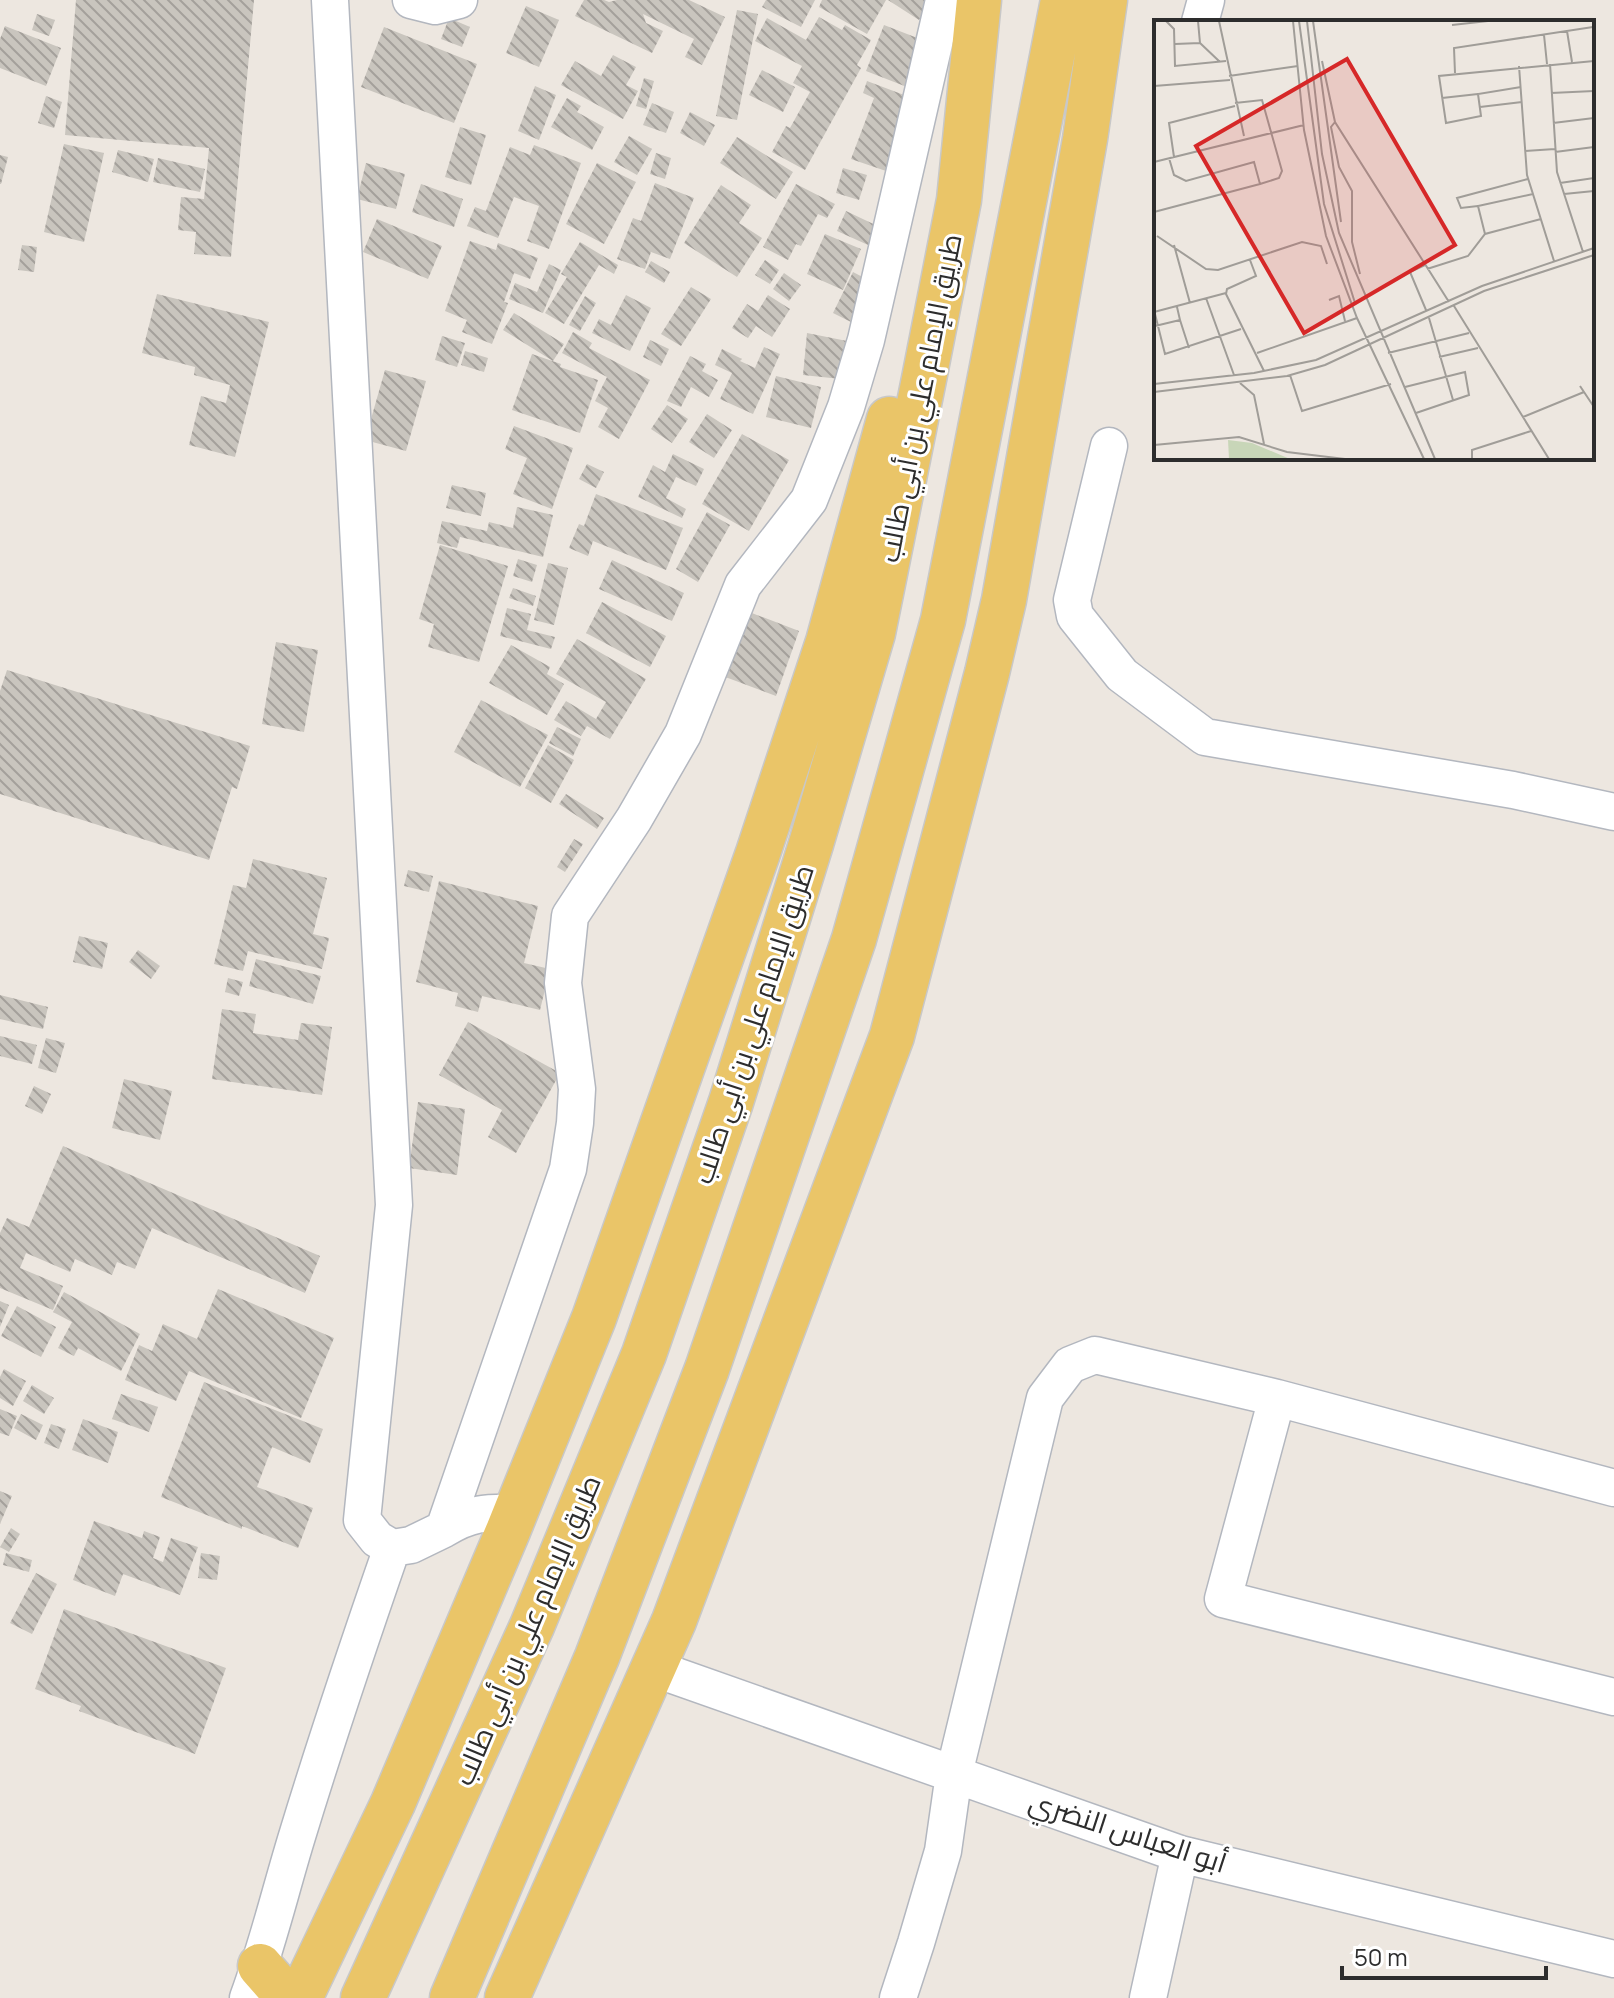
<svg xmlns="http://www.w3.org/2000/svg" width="1614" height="1998" font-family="Manrope,Cairo,sans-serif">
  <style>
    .building { fill: url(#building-back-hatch) }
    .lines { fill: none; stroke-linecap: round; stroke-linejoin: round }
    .minor-casing { stroke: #b3b7bf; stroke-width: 39 }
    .major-casing { stroke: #c8c8c8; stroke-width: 47 }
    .minor { stroke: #fff; stroke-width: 36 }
    .major { stroke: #eac568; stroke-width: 44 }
    .labels { text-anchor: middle; stroke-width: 6; stroke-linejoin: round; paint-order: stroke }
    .street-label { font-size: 28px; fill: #2d2d2d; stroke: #fff }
    .inset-road { fill: none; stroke: #a09d98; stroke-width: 2 }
    .view { fill: #d62828; fill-opacity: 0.15; stroke: #d62828; stroke-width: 4 }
    .inset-edge { fill: none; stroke: #2d2d2d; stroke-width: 4 }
  </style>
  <defs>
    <pattern id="building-back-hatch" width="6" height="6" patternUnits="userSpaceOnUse" patternTransform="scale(2)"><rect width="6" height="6" fill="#c9c5be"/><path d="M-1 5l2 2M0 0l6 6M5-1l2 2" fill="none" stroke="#a4a09b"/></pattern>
  </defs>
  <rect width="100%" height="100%" fill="#ede7e0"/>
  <path class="building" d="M76,0H254L231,257L194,254L196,232L178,230L181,197L204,199L209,148L65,135Z
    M584,0H604L609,2L617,0H689L725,17L702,65L685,57L694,39L643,14L646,23L663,31L652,53L575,16Z
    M766,0H815L801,27L762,7Z
    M822,0H886L867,34L819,7Z
    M888,0H927L931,2L919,20Z
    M526,6L559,20L539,67L506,53Z
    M737,10L758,14L737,120L716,116Z
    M37,14L55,20L49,36L32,30Z
    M819,17L842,30L845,25L871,40L857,65L861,68L805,170L772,152L786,126L790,128L810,92L793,83L802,66L755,41L767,18L806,40Z
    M449,18L470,27L462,47L441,39Z
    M884,25L925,41L907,87L866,71Z
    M5,26L61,48L46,86L0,68V39Z
    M384,27L477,64L454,123L361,87Z
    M613,55L636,67L626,85L638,91L623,119L561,85L575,61L601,76Z
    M762,70L795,87L783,112L749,95Z
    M644,78L654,81L646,109L636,106Z
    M867,81L912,98L886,171L851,159L874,98L863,93Z
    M535,86L556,95L539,140L518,131Z
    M46,96L62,102L54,128L38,123Z
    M567,98L581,106L577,112L604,127L592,150L551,127Z
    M652,103L674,112L666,133L643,125Z
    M690,112L715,125L704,146L680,133Z
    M460,127L486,135L471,185L445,177Z
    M629,136L652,149L637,175L614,162Z
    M737,137L793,172L776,199L720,163Z
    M64,144L104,153L84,242L44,232Z
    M534,145L581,163L549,249L527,241L539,206L514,197L498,238L467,226L475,207L486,211L510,147L530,155Z
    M118,150L154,159L148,182L112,172Z
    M656,153L671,158L665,179L650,174Z
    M0,155L8,157L1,184H0Z
    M158,158L205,169L200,192L153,182Z
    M366,163L405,174L396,209L357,199Z
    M597,163L636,182L604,244L566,224Z
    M843,168L867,175L859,200L836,193Z
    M655,183L694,198L670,259L651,252L645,269L617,259L633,218L641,221Z
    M421,184L463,199L454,227L412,212Z
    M796,184L835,204L827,218L818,214L801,246L796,244L788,260L763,247Z
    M721,185L751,205L739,223L762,238L737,277L684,243Z
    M846,211L886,230L877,249L837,231Z
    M377,219L442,246L428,279L363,252Z
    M825,234L861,249L843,290L807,274Z
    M470,241L496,250L498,243L538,258L530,279L514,273L504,302L508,303L492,344L462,332L467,320L445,311Z
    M580,242L618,265L614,274L599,265L564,324L545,313L567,277L561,274Z
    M22,245L37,247L34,272L18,270Z
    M765,260L779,270L770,284L755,275Z
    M651,261L670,272L664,283L645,272Z
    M549,264L561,270L543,313L509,299L515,283L537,292Z
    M853,272L874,283L853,323L833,313Z
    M784,273L801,285L789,301L773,289Z
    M691,287L711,299L681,346L661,334Z
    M157,294L269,322L235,457L189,445L201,396L226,403L230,385L194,375L195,367L142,353Z
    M626,295L651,308L630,351L592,333L599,319L611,325Z
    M768,295L790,309L772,337L756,326L748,338L732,328L747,304L758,311Z
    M585,296L596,303L580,331L569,325Z
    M514,313L564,344L553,361L503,330Z
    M573,332L592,343L589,348L650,380L619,439L598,427L608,408L595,401L607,377L562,353Z
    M807,333L857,343L850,380L803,375Z
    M442,336L465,343L457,367L435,360Z
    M650,340L669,349L661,366L643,357Z
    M764,347L780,354L753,414L720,399L732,373L715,365L722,349L742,359L740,361L755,368Z
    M465,351L488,358L484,372L461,365Z
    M532,354L561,364L560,367L598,380L580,433L512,410Z
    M690,356L706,364L702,371L718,380L709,397L691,387L681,407L667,401Z
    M385,370L426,381L406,451L365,440Z
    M776,376L821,387L811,428L766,417Z
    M667,405L688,419L672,443L651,429Z
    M707,414L732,430L714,458L689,442Z
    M514,426L573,448L552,509L513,494L527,458L505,449Z
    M742,434L789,460L749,531L702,504Z
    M673,454L704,469L696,486L676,477L666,498L686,509L682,518L638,497L653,465L665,472Z
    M587,464L604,472L596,488L579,479Z
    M452,485L486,493L481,516L446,508Z
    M596,494L683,528L666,570L593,541L588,556L569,548L579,524L584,526Z
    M517,507L553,515L543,557L460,537L457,548L437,543L442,521L487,531L489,522L513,528Z
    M707,512L730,525L698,582L676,569Z
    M440,545L508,566L479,662L428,647L434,624L419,619Z
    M518,559L537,565L532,582L513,576Z
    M612,560L684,593L672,621L599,589Z
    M548,563L568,568L554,625L534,620Z
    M513,588L536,596L533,606L509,598Z
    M602,602L666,636L650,667L586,633Z
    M507,608L531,614L527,630L555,637L551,649L500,636Z
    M744,610L799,631L776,696L720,675Z
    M577,639L646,679L610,739L587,726L581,736L554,720L566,701L596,719L606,702L556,674Z
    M276,642L318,650L304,732L262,724Z
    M511,645L550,667L547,674L564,684L547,715L489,683Z
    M7,670L250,746L237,789L232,787L209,860L0,794V691Z
    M481,700L548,735L520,787L454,752Z
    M557,727L581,739L573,756L549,743Z
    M548,745L574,760L551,803L525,788Z
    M566,794L604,818L597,829L559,804Z
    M574,839L583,844L565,872L557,867Z
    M253,859L327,878L313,934L329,938L322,969L248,951L243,971L214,964L233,885L246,888Z
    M408,870L433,876L429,892L404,886Z
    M439,881L538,906L524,963L550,969L540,1010L482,996L478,1012L455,1006L458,993L416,982Z
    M79,936L108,943L102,969L73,962Z
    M138,950L160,966L151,979L129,962Z
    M256,959L321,976L313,1004L249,986Z
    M228,978L243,982L239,996L225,992Z
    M0,995L48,1007L43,1029L0,1019Z
    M222,1009L256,1014L253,1033L298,1040L301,1023L332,1027L322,1095L212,1079Z
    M468,1022L560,1073L516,1153L488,1137L502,1110L439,1075Z
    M0,1036L37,1045L32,1064L0,1056Z
    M46,1038L65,1043L56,1073L38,1068Z
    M124,1079L172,1091L160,1140L112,1128Z
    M34,1086L51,1094L42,1114L25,1106Z
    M418,1102L465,1109L457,1175L409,1168Z
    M63,1146L320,1256L305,1293L152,1228L135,1269L117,1262L112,1275L75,1259L70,1272L26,1253L20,1268L63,1286L53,1310L0,1288V1233L7,1218L29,1227Z
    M218,1289L334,1338L301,1418L189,1371L176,1401L125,1380L139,1345L152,1351L163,1324L197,1339Z
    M64,1292L140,1334L121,1371L78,1348L74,1356L58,1348L72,1322L53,1312Z
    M0,1301L9,1305L0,1327Z
    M17,1306L56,1327L41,1357L1,1336Z
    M4,1369L26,1381L13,1406L0,1398V1377Z
    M204,1382L323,1429L310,1463L272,1447L257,1487L313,1508L298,1548L242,1526V1529L161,1497Z
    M32,1385L54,1398L44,1414L23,1401Z
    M121,1394L158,1407L149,1432L112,1419Z
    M0,1409L17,1416L9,1436L0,1433Z
    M21,1414L43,1425L36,1440L14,1428Z
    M83,1419L118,1432L108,1463L72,1450Z
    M51,1424L66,1429L59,1449L44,1443Z
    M0,1491L12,1496L0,1524Z
    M94,1521L142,1538L144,1531L160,1537L153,1558L163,1562L171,1538L198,1547L180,1595L123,1574L115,1596L73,1580Z
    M11,1528L20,1534L9,1552L0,1547Z
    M6,1553L32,1560L29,1572L3,1565Z
    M201,1553L220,1556L217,1580L198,1578Z
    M36,1573L57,1584L32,1634L10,1623Z
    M64,1609L226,1668L195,1754L79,1711L81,1706L35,1689Z"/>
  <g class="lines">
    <defs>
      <path id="minor" d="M330,0L394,1205L362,1520L377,1539L392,1548
        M411,0L435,6L459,0
        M1200,22L1206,0
        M1109,446L1072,600L1075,616L1122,675L1205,737L1513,790L1614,812
        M1614,1488L1277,1398L1223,1599L1614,1697
        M444,1529C470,1513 486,1512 516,1513
        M392,1548L411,1545L444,1529L568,1169L575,1123L577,1089L563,983L570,916L634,819L683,734L743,585L809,500L846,407L866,340L944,0
        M653,1668L1180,1854L1614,1959
        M248,1998C268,1944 281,1888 298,1833C327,1738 359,1643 392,1548
        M898,1998L916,1943L943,1851L954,1774L1045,1398L1070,1365L1095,1355L1277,1398
        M1148,1998L1180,1854"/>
      <path id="major" d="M260,1966L288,1998
        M300,1998L393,1803L508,1531L594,1318L758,853L828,642L889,419
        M363,1998L532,1626L644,1354L731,1102L811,844L873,633L925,374L959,200L979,0
        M452,1998L597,1657L707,1369L854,939L943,620L1063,0
        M507,1998L674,1621L892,1036L987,673L1004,600L1085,139L1105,0"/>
    </defs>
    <use href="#minor" class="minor-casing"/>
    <use href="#major" class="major-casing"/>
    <use href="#minor" class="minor"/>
    <use href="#major" class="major"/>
  </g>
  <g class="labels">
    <g class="street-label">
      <text transform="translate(920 398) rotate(-79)" y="10">طريق الإمام علي بن أبي طالب</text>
      <text transform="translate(753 1024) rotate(-72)" y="10">طريق الإمام علي بن أبي طالب</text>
      <text transform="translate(527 1630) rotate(-67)" y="10">طريق الإمام علي بن أبي طالب</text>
      <text transform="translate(1128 1832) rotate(18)" y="10">أبو العباس النضري</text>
    </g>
  </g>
  <g transform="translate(1154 20)">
    <rect width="440" height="440" fill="#ede7e0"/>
    <path d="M74,420L98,423L136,439H75Z" fill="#c8d6b8"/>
    <path class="inset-road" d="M12,1L20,9L21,46L72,41M44,1L46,23L66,42M65,1L90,116M139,1L150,110L172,216L203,298L270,439M145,1L170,184L201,283M153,1L168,134L185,213L281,439M159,1L187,202M298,5L334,1M413,11L418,42M390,15L393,44M21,24L46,23M168,41L181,102L295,282M396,44L403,152L429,232M365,46L373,155L400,241M301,53L300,28L439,7M75,56L144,46M0,66L76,60M367,67L324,74L327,96L292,103L285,56L440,41M397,73L440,71M288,78L324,74M81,83L108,80L128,151L125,158L106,164M326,87L368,82M181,102L177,107L185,147L198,171V222L206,254M399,103L440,98M371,131L401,129M401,132L440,127M20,137L15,103L81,86M0,142L150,105M406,163L440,158M410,174L440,171M324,186L307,188L303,178L374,159M0,192L106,164L100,142L32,161L20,155L15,138M331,214L324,186L379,174M3,216L52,249L64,250L148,222L167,226L173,244M20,225L36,283M96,240L102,256L73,269L72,274L110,351M271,245L256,252L272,290M273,249L314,236L331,214L387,199M52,278L80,355M175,280L185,276L191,301M300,286L395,439M0,290L11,334L87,309M0,292L72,273M275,298L299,380M26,300L35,328M1,306L26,300L23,287M103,333L203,298M234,333L315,313M285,337L324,328M136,355L148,391L237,364M86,363L100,375L110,424M0,364L100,353L162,340L328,266L440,228M426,366L440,387M251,367L311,352L315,375L262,393M0,372L133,356L171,345L330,271L440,235M369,397L430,372M0,425L85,417L133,432L191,439M318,439V430L377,411"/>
    <path class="view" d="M193,39L301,225L150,313L42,126Z"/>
    <rect width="440" height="440" class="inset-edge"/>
  </g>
  <path d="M1342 1966v12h204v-12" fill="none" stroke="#2d2d2d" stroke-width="4"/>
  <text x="1354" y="1966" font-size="24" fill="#2d2d2d" stroke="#ffffff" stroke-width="6" paint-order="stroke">50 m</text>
</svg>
